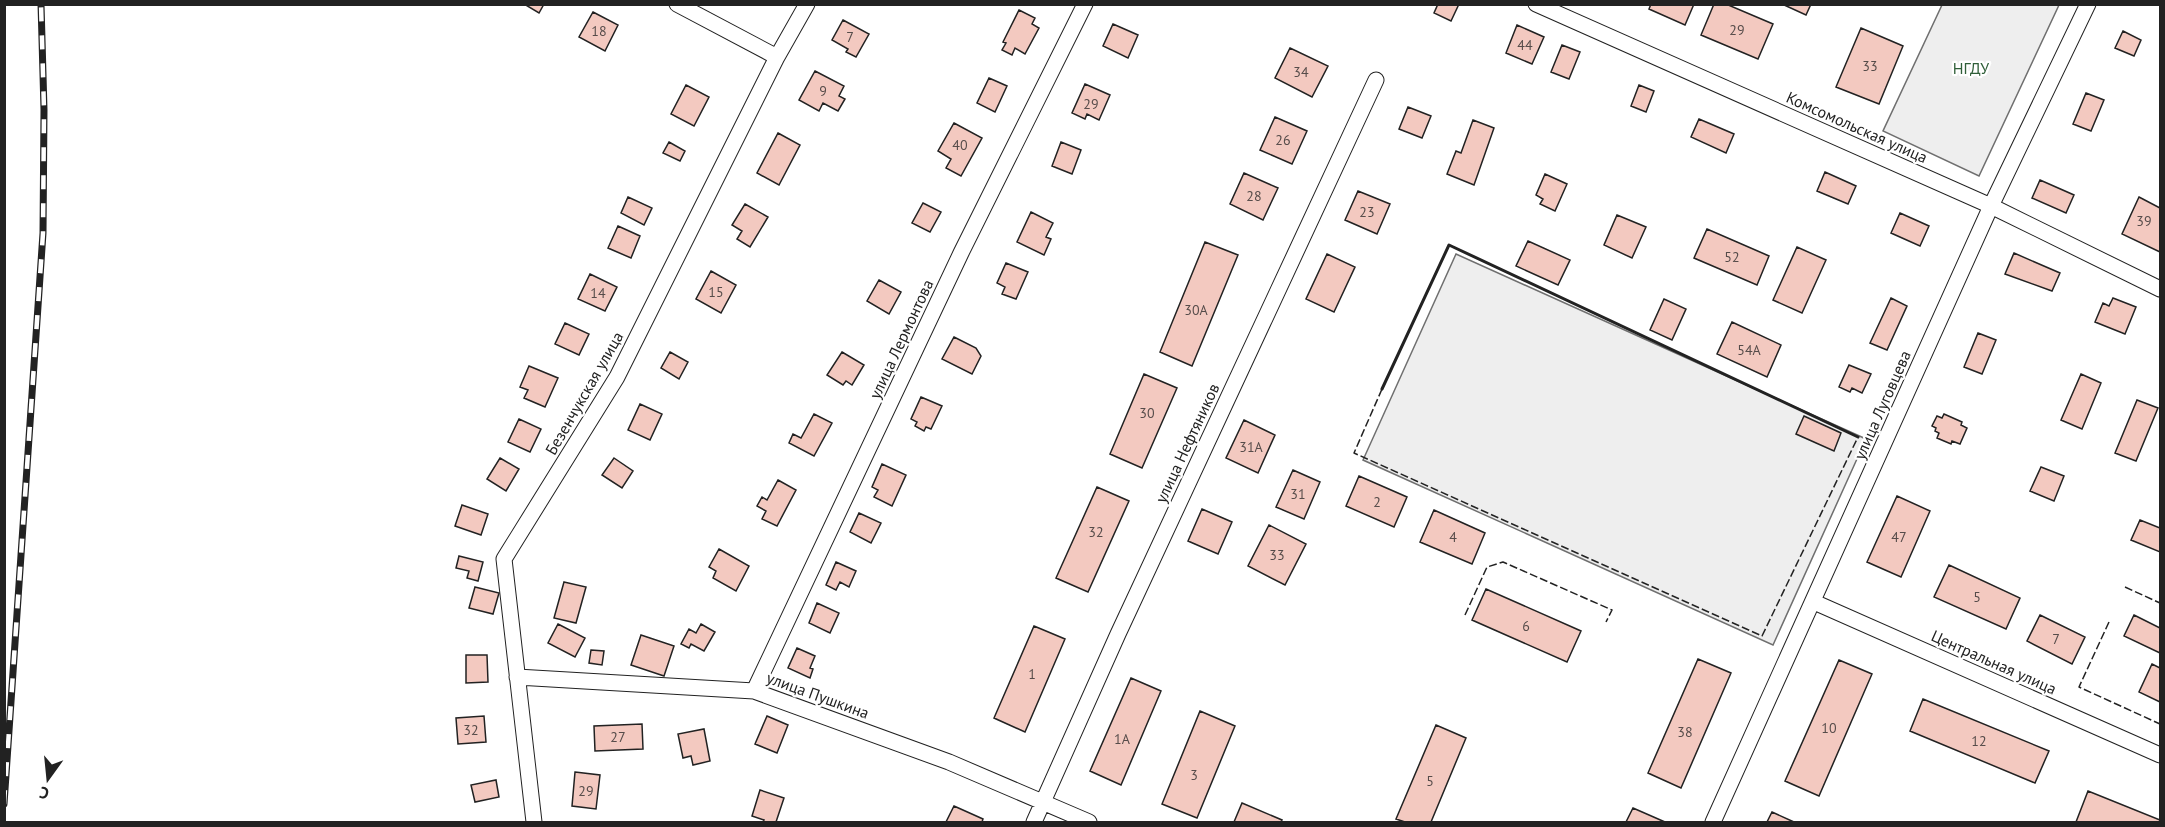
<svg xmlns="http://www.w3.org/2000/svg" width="2165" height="827" font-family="'PT Sans',sans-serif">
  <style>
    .green { fill: #eee; stroke: #6f6f6f; stroke-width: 1.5 }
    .building { fill: #f3c9c0; stroke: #222; stroke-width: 1.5 }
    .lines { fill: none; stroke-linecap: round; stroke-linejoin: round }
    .minor-casing { stroke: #222; stroke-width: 17 }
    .minor { stroke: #fff; stroke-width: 15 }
    .rail-casing { stroke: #222; stroke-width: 7 }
    .rail { stroke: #fff; stroke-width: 4.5; stroke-dasharray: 14; stroke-linecap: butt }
    .fence { stroke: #222; stroke-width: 1.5; stroke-dasharray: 8 3; stroke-linecap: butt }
    .wall { stroke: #222; stroke-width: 3 }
    .labels { text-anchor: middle; stroke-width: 4.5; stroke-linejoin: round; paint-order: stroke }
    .number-label { font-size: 14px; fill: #564c4a }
    .park-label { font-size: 16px; fill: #2f5e38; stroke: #fff }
    .street-label { font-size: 16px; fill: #222; stroke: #fff }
  </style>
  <rect width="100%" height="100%" fill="#fff"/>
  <path class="green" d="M1942,5H2059L1979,176L1883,131Z
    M1456,254L1866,439L1773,645L1363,460Z"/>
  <path class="building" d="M524,4H544L539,13Z
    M1438,4H1459L1451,21L1434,13Z
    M1651,4H1694L1685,25L1649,9Z
    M1714,4H1726L1773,24L1758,59L1701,35Z
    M1782,4H1811L1806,15Z
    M1019,10L1035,18L1032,24L1039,28L1025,54L1015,48L1012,55L1002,50L1006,43L1003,42Z
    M593,12L618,25L605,51L579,37Z
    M843,20L869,34L856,57L846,52L848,49L832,40Z
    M1113,24L1138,35L1128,58L1103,46Z
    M1517,25L1544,37L1532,64L1506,53Z
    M1861,28L1903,46L1879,104L1836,87Z
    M2123,31L2141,40L2134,56L2115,48Z
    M1562,45L1580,52L1569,79L1551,72Z
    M1290,48L1328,66L1312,97L1275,78Z
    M815,71L844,86L839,96L845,99L838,111L823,103L819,111L799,100Z
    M989,78L1007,86L995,112L977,103Z
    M1085,84L1110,95L1099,120L1087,114L1085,119L1072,113Z
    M686,85L709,97L694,126L671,114Z
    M1639,85L1654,91L1646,112L1631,106Z
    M2086,93L2104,100L2091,131L2073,124Z
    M1408,107L1431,116L1422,138L1399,129Z
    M1275,117L1307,131L1292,164L1260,150Z
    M1699,119L1734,134L1726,153L1691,137Z
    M1473,120L1494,128L1474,185L1447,174L1456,151L1461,153Z
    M954,123L982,138L961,176L946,168L951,159L938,151Z
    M778,133L800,145L779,185L757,173Z
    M669,142L685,151L680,161L663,153Z
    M1061,142L1081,150L1072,174L1052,166Z
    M1825,172L1856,186L1848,204L1817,191Z
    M1244,173L1278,188L1263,220L1230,204Z
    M1545,174L1567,184L1555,211L1540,204L1543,199L1536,195Z
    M2040,180L2074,195L2066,213L2032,198Z
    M1358,191L1390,204L1377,234L1345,220Z
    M628,197L652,208L644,225L621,213Z
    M2139,197L2160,208V252L2122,234Z
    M923,203L941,212L930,232L912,223Z
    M745,204L768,217L750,247L737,239L742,231L732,225Z
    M1031,212L1053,223L1046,237L1051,239L1044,255L1017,242Z
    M1900,213L1929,226L1920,246L1891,233Z
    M1617,215L1646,227L1632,258L1604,245Z
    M618,226L640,236L631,258L608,248Z
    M1707,229L1769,256L1757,285L1694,258Z
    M1528,241L1570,260L1558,285L1516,266Z
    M1205,242L1238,255L1192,366L1160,352Z
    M1797,247L1826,260L1802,313L1773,300Z
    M2014,253L2060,273L2052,291L2005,274Z
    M1327,254L1355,267L1334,312L1306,299Z
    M1006,263L1028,272L1016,299L1002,294L1005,287L997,283Z
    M711,271L736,285L721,313L696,299Z
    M590,274L617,287L605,311L578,299Z
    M879,280L901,292L889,314L867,301Z
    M1891,298L1907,306L1887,350L1870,343Z
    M2113,298L2136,307L2125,334L2095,322L2103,303L2109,306Z
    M1664,299L1686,309L1672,340L1650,330Z
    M1732,322L1781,345L1767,377L1717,354Z
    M565,323L589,334L579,355L555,344Z
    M1978,333L1996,340L1982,374L1964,367Z
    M954,337L976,348L981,356L972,374L942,359Z
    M670,352L688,362L679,379L661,368Z
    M842,352L864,365L852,385L846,381L843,385L827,375Z
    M1849,365L1871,374L1862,393L1852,388L1850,392L1839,387Z
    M529,366L558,378L545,407L524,398L528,390L520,387Z
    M1144,374L1177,388L1142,468L1110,454Z
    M2081,374L2101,383L2082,429L2061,420Z
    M921,397L942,406L931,429L926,427L924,431L915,426L917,422L911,419Z
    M2137,400L2158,408L2136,461L2115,453Z
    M640,404L662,414L650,440L628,430Z
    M814,414L832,423L814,456L789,443L793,434L801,438Z
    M1944,414L1962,422L1961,425L1967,428L1960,444L1952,441L1951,444L1937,438L1939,433L1935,431L1936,428L1932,426L1937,416L1942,418Z
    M1804,416L1841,433L1834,451L1796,434Z
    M519,419L541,429L530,452L508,442Z
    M1244,420L1275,435L1258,473L1226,458Z
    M500,458L519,469L506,491L487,479Z
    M614,458L633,471L622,488L602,475Z
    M882,464L906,475L892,506L874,497L878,490L872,487Z
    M2041,467L2064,476L2054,501L2030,491Z
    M1293,470L1320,482L1304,519L1276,507Z
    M1359,476L1407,497L1394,527L1346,506Z
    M778,480L796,490L777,526L762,519L766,511L757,506L762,497L767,500Z
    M1097,487L1129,501L1088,592L1056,578Z
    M1897,496L1930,511L1901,577L1867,562Z
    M462,505L488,514L481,535L455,526Z
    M1202,509L1232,522L1218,554L1188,541Z
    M1434,510L1485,533L1472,564L1420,542Z
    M859,513L881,523L871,543L850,532Z
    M2140,520L2160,528V552L2131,540Z
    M1269,525L1306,544L1285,585L1248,566Z
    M719,549L749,566L736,591L713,578L716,571L709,567Z
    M459,556L483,562L478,581L467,578L469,571L456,568Z
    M836,562L856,571L849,587L840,582L836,590L826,585Z
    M1949,565L2020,598L2006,629L1934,597Z
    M564,582L586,587L576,623L554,618Z
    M475,587L499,593L493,614L469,608Z
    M1486,589L1581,631L1567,662L1472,620Z
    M817,603L839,613L830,633L809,623Z
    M2040,615L2085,637L2072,664L2027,641Z
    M2134,615L2160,628V653L2124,636Z
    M558,624L585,638L575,657L548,643Z
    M701,624L715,632L704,651L691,644L689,648L681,644L689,629L696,633Z
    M1034,626L1065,639L1025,732L994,718Z
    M641,635L674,646L664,676L631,665Z
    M797,648L815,656L810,668L813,669L810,678L788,668Z
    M591,650L604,651L602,665L589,663Z
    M466,655H487L488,682L466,683Z
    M1698,659L1731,673L1681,788L1648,773Z
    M1839,660L1872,674L1819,796L1785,781Z
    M2152,664L2160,668V702L2139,692Z
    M1131,678L1161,691L1121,785L1090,771Z
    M1923,699L2049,751L2035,783L1910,731Z
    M1200,711L1235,726L1197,818L1162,804Z
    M484,716L486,742L458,744L456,718Z
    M767,716L788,725L777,753L755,744Z
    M642,724L643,749L595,751L594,726Z
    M1436,725L1466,738L1431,822H1405L1396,819Z
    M704,729L710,761L693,765L691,756L683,758L678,734Z
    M575,772L600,775L596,809L572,806Z
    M496,780L499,797L475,802L471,785Z
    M760,790L784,798L776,822H763L764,820L752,816Z
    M2088,791L2160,820V822H2076Z
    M1242,803L1282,820L1281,822H1234Z
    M954,806L983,819L982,822H946Z
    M1633,808L1665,822H1626Z
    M1772,812L1794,822H1767Z"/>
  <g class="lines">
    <defs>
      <path id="minor" d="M677,4L777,57
        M1536,4L1991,206L2160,289
        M1814,602L2160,755
        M517,677L754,691L949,762L1089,822
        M754,691L961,253L1085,4
        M534,822L504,559L617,377L777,57L807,4
        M1034,822L1118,634L1376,80
        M1713,822L1991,206L2088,4"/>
    </defs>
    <use href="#minor" class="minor-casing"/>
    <use href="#minor" class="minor"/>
    <defs>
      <path id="rail" d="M4,804L43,233L44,110L41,4"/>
    </defs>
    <use href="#rail" class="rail-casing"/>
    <use href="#rail" class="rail"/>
    <path class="fence" d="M1382,389L1354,453L1762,636L1858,437
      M2125,587L2160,603
      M1465,615L1487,567L1503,562L1612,610L1606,622
      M2109,622L2079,687L2160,724"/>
    <path class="wall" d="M1382,389L1449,245L1858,437"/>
  </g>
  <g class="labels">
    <g class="number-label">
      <text x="1737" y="35">29</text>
      <text x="599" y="36">18</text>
      <text x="850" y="42">7</text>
      <text x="1525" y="50">44</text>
      <text x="1870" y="71">33</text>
      <text x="1301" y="77">34</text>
      <text x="823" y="96">9</text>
      <text x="1091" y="109">29</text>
      <text x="1283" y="145">26</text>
      <text x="960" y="150">40</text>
      <text x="1254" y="201">28</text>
      <text x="1367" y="217">23</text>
      <text x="2144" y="226">39</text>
      <text x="1732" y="262">52</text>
      <text x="716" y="297">15</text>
      <text x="598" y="298">14</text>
      <text x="1196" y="315">30А</text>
      <text x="1749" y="355">54А</text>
      <text x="1147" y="418">30</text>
      <text x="1251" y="452">31А</text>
      <text x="1298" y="499">31</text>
      <text x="1377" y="507">2</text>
      <text x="1096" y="537">32</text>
      <text x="1453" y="542">4</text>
      <text x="1899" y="542">47</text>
      <text x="1277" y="560">33</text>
      <text x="1977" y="602">5</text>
      <text x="1526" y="631">6</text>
      <text x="2056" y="644">7</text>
      <text x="1032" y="679">1</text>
      <text x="1829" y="733">10</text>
      <text x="471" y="735">32</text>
      <text x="1685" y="737">38</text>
      <text x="618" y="742">27</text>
      <text x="1122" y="744">1А</text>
      <text x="1979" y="746">12</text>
      <text x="1194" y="780">3</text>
      <text x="1430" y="786">5</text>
      <text x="586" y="796">29</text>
    </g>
    <g class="park-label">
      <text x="1971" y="74">НГДУ</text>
    </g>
    <g class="street-label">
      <text transform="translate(1857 127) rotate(24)" y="6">Комсомольская улица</text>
      <text transform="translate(901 339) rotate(-65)" y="6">улица Лермонтова</text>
      <text transform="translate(584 393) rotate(-60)" y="6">Безенчукская улица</text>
      <text transform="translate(1882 405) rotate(-66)" y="6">улица Луговцева</text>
      <text transform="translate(1187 443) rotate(-65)" y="6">улица Нефтяников</text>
      <text transform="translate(1994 662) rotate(24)" y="6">Центральная улица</text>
      <text transform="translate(818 695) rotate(20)" y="6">улица Пушкина</text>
    </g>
  </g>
  <rect width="2165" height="827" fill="none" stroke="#222222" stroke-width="12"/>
  <g transform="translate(48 779) rotate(195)" stroke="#ffffff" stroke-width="4.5" paint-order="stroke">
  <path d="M0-4.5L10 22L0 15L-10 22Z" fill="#222222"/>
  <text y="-9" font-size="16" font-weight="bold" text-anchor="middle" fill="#222222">С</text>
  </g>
</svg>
